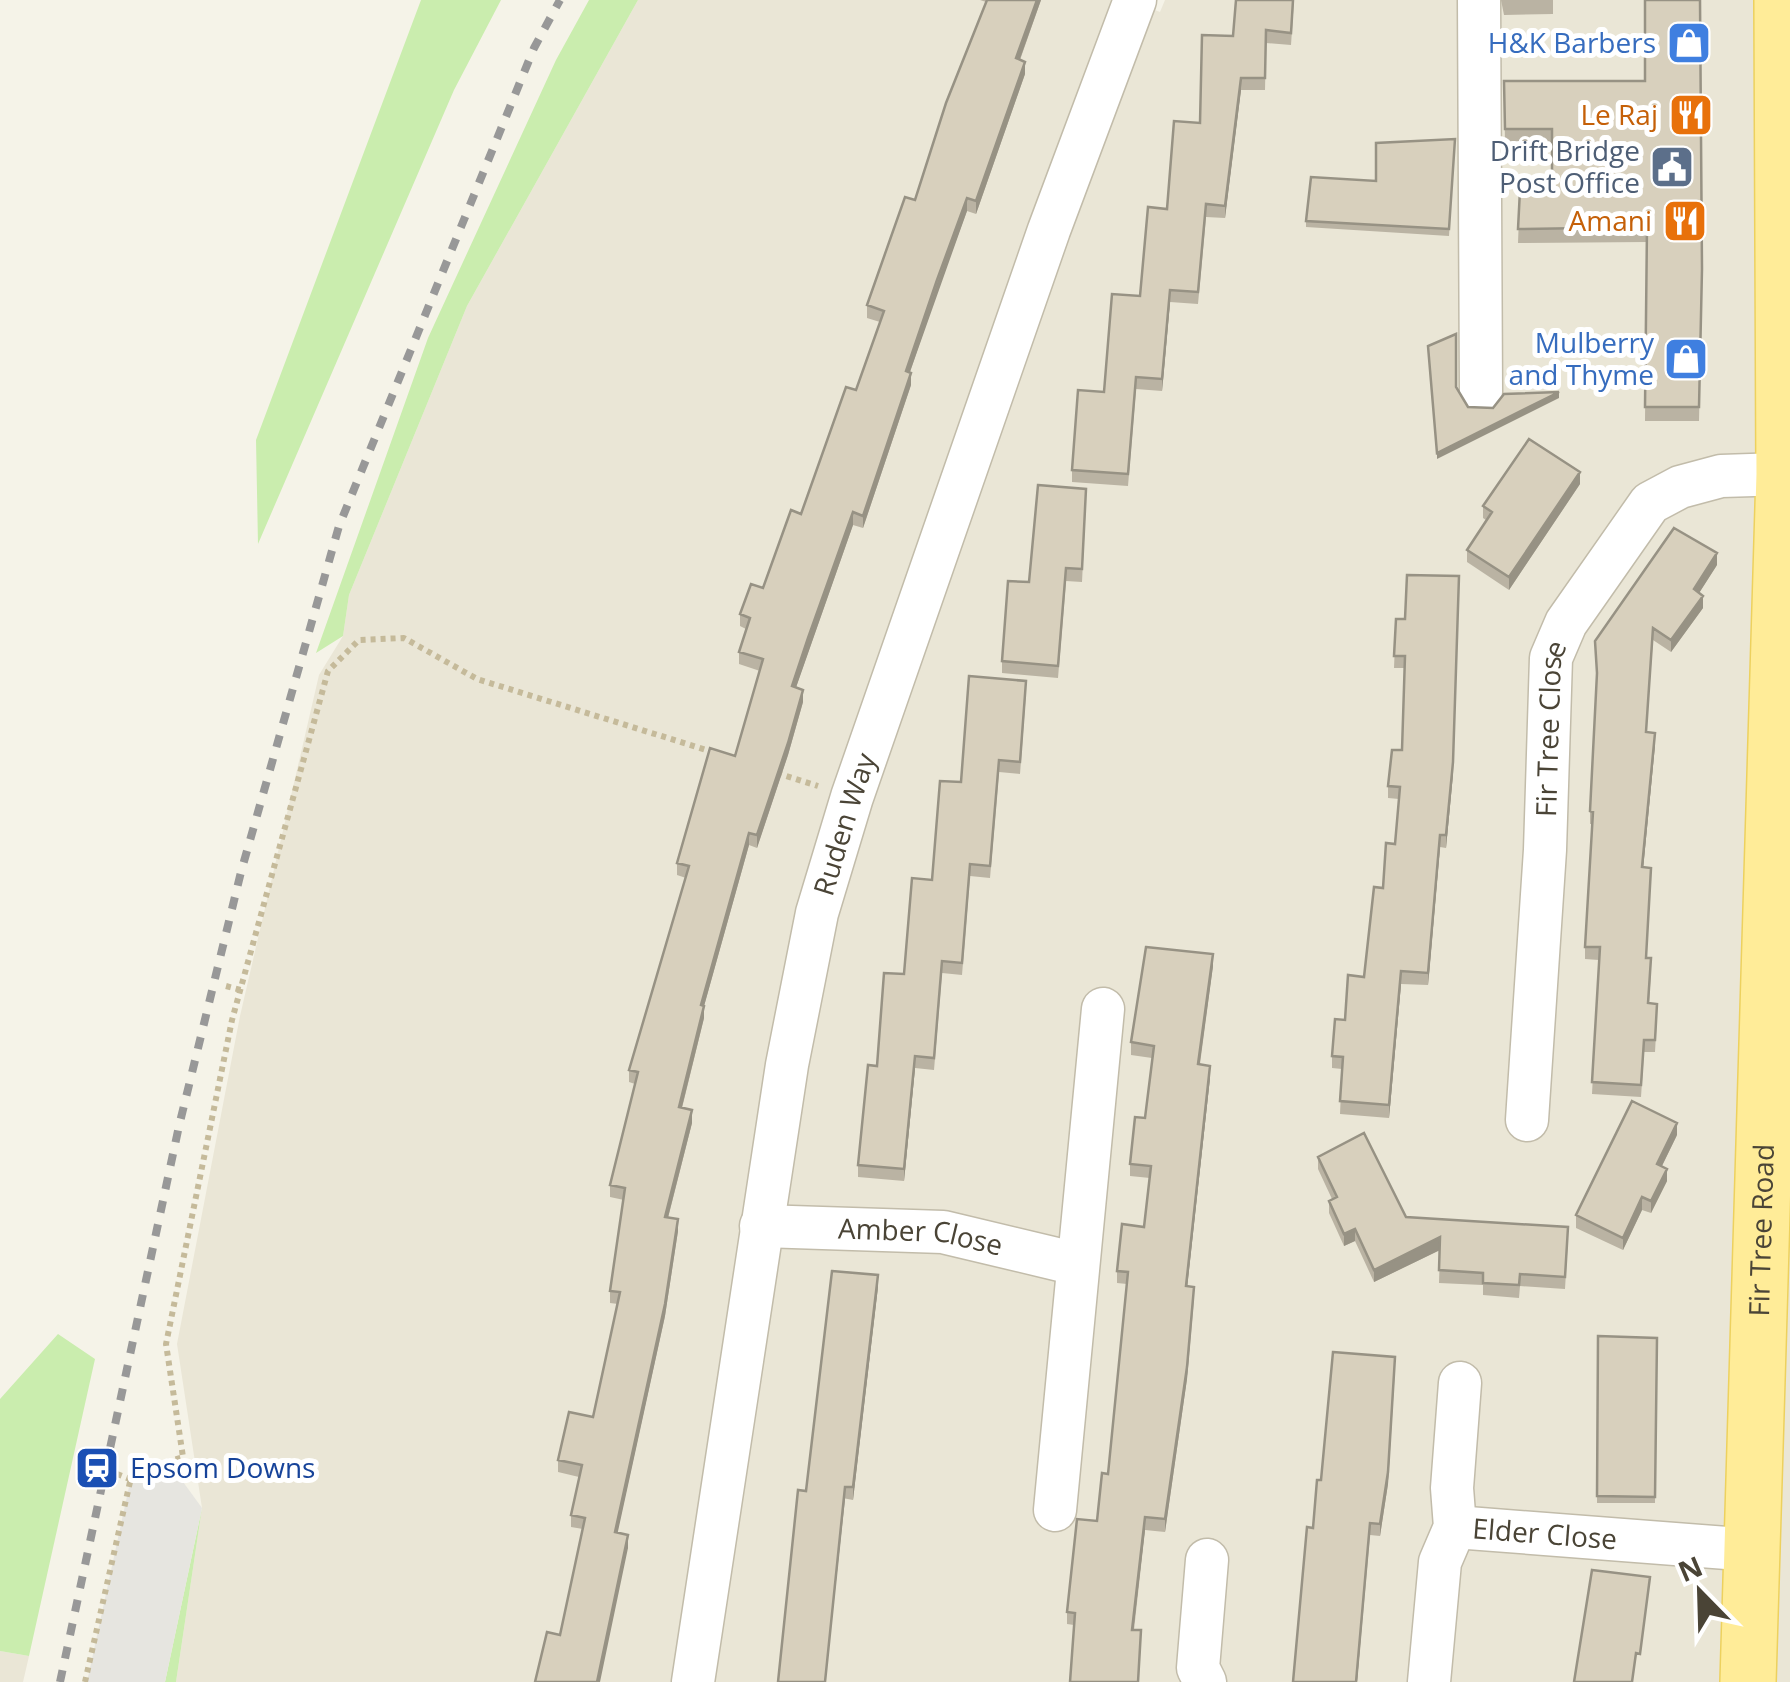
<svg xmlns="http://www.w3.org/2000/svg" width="1790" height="1682" font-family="'Open Sans',sans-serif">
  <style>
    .residential { fill: #eae6d6 }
    .green { fill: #caedae }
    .parking { fill: #e6e5e0 }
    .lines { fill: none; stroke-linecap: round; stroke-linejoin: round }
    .minor-casing { stroke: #c2bcaa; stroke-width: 45 }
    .major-casing { stroke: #edd15e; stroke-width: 58 }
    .path { stroke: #c5ba9a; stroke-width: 6; stroke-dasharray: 5 5; stroke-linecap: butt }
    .minor { stroke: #fff; stroke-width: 42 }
    .major { stroke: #ffec98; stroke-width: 55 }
    .rail { stroke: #989898; stroke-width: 8; stroke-dasharray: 12 12; stroke-linecap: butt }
    .wall { fill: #bab3a3 }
    .shaded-wall { fill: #979284 }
    .building { fill: #d8d0bd; stroke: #979284; stroke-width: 2.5 }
    .labels { text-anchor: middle; stroke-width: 10; stroke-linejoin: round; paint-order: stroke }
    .shop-label { font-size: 28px; fill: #366cbe; stroke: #fff; text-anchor: end }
    .food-label { font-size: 28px; fill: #c56008; stroke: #fff; text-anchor: end }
    .service-label { font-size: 28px; fill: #4e5e75; stroke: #fff; text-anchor: end }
    .street-label { font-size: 28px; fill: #4a4436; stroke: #fff }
    .transit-label { font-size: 28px; fill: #164399; stroke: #fff; text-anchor: start }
  </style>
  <rect width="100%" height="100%" fill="#f5f3e8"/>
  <path class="residential" d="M638,0H1129L1160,12L1165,0H1790V1682H176L202,1508L177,1344L240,1016L319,675L343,636L349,595L467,306Z
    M0,1651L29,1656L23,1682H0Z"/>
  <path class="green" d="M421,0H501L454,90L258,544L256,440Z
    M589,0H638L467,306L349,595L343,636L316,653L428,338L556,60Z
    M58,1334L95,1359L29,1656L0,1651V1399Z
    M202,1508L176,1682H165Z"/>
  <path class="parking" d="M132,1473L178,1475L202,1508L165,1682H87Z"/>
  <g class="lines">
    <defs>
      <g id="minor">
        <path d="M1479,0L1481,392"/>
        <path id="s1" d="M1527,1120L1545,850L1551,658L1566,623L1650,503L1680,487L1721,476L1784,474"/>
        <path id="s2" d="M761,1226L943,1232L1077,1264"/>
        <path d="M1055,1510L1103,1009"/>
        <path id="s3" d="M1455,1527L1753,1550"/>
        <path id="s4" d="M693,1682L787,1065L817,913L852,797L1049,230L1135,0"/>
        <path d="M1205,1682L1198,1668L1207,1560"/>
        <path d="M1429,1682L1440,1562L1455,1527L1452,1488L1460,1383"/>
      </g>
      <g id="major">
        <path id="s5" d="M1748,1682L1784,474L1782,0"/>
      </g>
    </defs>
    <use href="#minor" class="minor-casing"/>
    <use href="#major" class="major-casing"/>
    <path class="path" d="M777,773L818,786
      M226,986L241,990
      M117,1474L130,1479
      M85,1682L132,1473L183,1457L166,1344L232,1020L328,671L359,640L404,638L477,679L713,752"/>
    <use href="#minor" class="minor"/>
    <use href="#major" class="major"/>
    <path class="rail" d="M60,1682L179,1126L241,872L339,526L534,48L560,0"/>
  </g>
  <path class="wall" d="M980,0H1041L1020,60L1025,74L976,214L967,211L937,292L910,372L911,385L863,528L853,525L796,687L803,702L788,755L757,848L749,845L704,1006V1018L682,1108L692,1123L668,1218L678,1231L665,1316L617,1533L628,1548L560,1635L583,1529L571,1527V1515L579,1477L558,1472V1460L593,1417L618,1304L610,1303V1291L624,1200L610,1197V1185L635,1084L629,1082V1070L686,878L677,875V863L735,756L760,671L739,664V652L746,629L740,626V614L763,588L801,514L856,390L880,322L867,318V305L915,200L986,2Z
    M1236,0H1294L1291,45L1266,43L1265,90H1241L1225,218L1206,217L1198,304L1170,302L1162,391L1136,389L1128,486L1072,482V470L1104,392L1140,296L1167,209L1233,36Z
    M1501,0H1553V14L1504,15Z
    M1504,81L1702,283L1699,421H1645L1647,242L1518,243L1520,190L1552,189V144H1505Z
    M1455,139L1449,236L1306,227V221Z
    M1580,484L1509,590L1467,562V550L1486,520L1483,518V506Z
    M1086,501L1082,582L1066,581L1058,678L1002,673V661Z
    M1717,565L1699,593L1703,608L1671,652L1653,640L1646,732L1655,745L1643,868L1647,958L1651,971L1649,1003L1657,1016L1655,1052H1644L1641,1097L1592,1094L1599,960L1585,959V947L1592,824H1590V811L1597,680L1595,641Z
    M1396,619L1453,774L1446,848L1440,847L1428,985L1401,984L1389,1118L1340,1114L1342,1069L1332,1068V1056L1345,1020L1364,977L1395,844L1399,799L1388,798V786L1402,750L1405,668H1394Z
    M1026,693L1020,774L999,772L990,878L970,876L962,975L942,973L934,1070L915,1068L904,1181L858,1177V1165L877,1066L961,782Z
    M1213,966L1200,1064L1210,1078L1187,1286L1194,1299L1187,1379L1165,1532L1145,1530L1134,1630L1141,1643L1138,1682H1070L1074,1625L1067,1624V1612L1097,1521L1108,1474L1127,1284L1117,1283V1271L1144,1227L1150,1178L1130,1176V1164L1145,1118L1152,1058L1131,1055V1042Z
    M1677,1135L1662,1166L1667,1181L1651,1213L1642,1210L1623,1250L1576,1228V1215Z
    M1318,1157L1406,1217L1568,1239L1565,1289L1520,1286L1519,1298L1483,1295V1285L1439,1283L1440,1250L1374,1282L1355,1241L1344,1246L1329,1213V1201L1332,1199L1318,1169Z
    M878,1287L853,1500L806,1491Z
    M1598,1336L1657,1338L1655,1503H1597Z
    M1395,1369L1388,1484L1380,1536L1370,1535L1357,1682H1293L1321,1480Z"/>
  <path class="shaded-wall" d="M1037,0H1041L1016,70V58Z
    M1025,62V74L976,214V201Z
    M1241,78V90L1225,218V206Z
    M967,198V211L906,383V371Z
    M1170,290V302L1162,391V379Z
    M911,373V385L863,528V516Z
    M1559,392V398L1437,459V453Z
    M1580,472V484L1509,590V577Z
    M853,512V525L792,699V686L808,638Z
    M1717,553V565L1694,601V589Z
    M1459,576L1453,774L1446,848V835Z
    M1703,596V608L1671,652V640Z
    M803,690V702L788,755L757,848V835Z
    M1655,733V745L1642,880V867Z
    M749,833V845L701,1017V1005Z
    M1440,835V847L1428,985V973Z
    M1213,954V966L1198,1076V1064Z
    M1401,971V984L1389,1118V1105Z
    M704,1006V1018L679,1119V1107Z
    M915,1056V1068L904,1181V1169Z
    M1210,1066V1078L1186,1298V1286Z
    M692,1110V1123L665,1229V1217Z
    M1677,1123V1135L1657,1176V1164Z
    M1667,1169V1181L1651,1213V1201Z
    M1642,1197V1210L1623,1250V1238Z
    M678,1219V1231L665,1316L615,1545V1532Z
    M1355,1229V1241L1344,1246V1234Z
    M1440,1237V1250L1374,1282V1270Z
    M878,1275V1287L853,1500V1487Z
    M1194,1287L1187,1379L1165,1532V1519Z
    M1395,1357L1388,1484L1380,1536V1524Z
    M845,1487V1499L825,1682Z
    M1145,1517V1530L1132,1642V1630Z
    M1370,1523L1357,1682H1356Z
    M628,1535V1548L600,1682H597Z"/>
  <path class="building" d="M987,0H1037L1016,58L1025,62L976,201L967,198L937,280L906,371L911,373L863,516L853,512L808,638L792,686L803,690L788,743L757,835L749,833L701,1005L704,1006L679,1107L692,1110L665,1217L678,1219L665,1304L615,1532L628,1535L597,1682H535L547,1632L560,1635L585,1518L571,1515L582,1465L558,1460L569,1412L593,1417L620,1292L610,1291L625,1188L610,1185L638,1072L629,1070L689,866L677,863L710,748L735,756L763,659L739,652L750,618L740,614L751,584L763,588L791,510L801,514L846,387L856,390L884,311L867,305L905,197L915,200L946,103Z
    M1236,0H1293L1291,33L1266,30L1265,78H1241L1225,206L1206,204L1198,292L1170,290L1162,379L1136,377L1128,474L1072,470L1078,390L1104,392L1112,294L1140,296L1148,207L1167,209L1174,121L1200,123L1202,35L1233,36Z
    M1645,0H1700L1702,269L1699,407H1645L1647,227L1518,229L1520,190L1552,189V129H1505L1504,81H1645Z
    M1455,139L1449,229L1306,221L1311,177L1376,181V143Z
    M1456,334V387L1468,407L1493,408L1504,394L1559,392L1437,453L1428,346Z
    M1529,439L1580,472L1509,577L1467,550L1492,512L1483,506Z
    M1038,485L1086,489L1082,569L1066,568L1058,666L1002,661L1008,581L1029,582Z
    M1674,528L1717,553L1694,589L1703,596L1671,640L1653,628L1646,732L1655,733L1642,867L1651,868L1646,958H1651L1648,1003L1657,1004L1655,1040H1644L1641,1085L1592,1082L1600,947H1585L1593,812L1590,811L1597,673L1595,641Z
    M1407,575L1459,576L1453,762L1446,835H1440L1428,973L1401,971L1389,1105L1340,1101L1343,1057L1332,1056L1335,1019L1345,1020L1348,975L1364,977L1374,887L1383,888L1386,843L1395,844L1400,787L1388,786L1392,750H1402L1405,656H1394L1396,619H1405Z
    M969,676L1026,681L1020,762L999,760L990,866L970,864L962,963L942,961L934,1058L915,1056L904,1169L858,1165L868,1065L877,1066L884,973L904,974L912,878L932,880L940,781L961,782Z
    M1146,947L1213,954L1198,1064L1210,1066L1186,1286L1194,1287L1187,1367L1165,1519L1145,1517L1132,1630H1141L1138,1682H1070L1075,1613L1067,1612L1077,1519L1097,1521L1102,1473L1108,1474L1128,1272L1117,1271L1122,1224L1144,1227L1151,1166L1130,1164L1135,1117L1145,1118L1154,1046L1131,1042Z
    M1632,1101L1677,1123L1657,1164L1667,1169L1651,1201L1642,1197L1623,1238L1576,1215Z
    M1364,1133L1406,1217L1568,1227L1565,1277L1520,1274L1519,1285L1483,1283V1273L1439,1270L1440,1237L1374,1270L1355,1229L1344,1234L1329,1201L1337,1197L1318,1157Z
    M832,1271L878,1275L853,1487H845L825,1682H778L798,1490L806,1491Z
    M1598,1336L1657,1338L1655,1497L1597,1496Z
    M1333,1352L1395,1357L1388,1472L1380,1524L1370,1523L1356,1682H1293L1307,1527L1313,1528L1317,1480H1321Z
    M1592,1570L1650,1577L1640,1654L1636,1653L1632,1682H1574Z"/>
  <defs>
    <symbol id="shop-square" viewBox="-11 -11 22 22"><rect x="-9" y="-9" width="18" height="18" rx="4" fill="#3f7fe0" stroke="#fff"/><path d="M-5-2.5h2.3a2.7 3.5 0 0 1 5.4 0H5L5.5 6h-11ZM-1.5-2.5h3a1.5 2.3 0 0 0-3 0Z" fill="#fff"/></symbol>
    <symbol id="restaurant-square" viewBox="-11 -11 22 22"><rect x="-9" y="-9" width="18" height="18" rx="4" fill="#e8710a" stroke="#fff"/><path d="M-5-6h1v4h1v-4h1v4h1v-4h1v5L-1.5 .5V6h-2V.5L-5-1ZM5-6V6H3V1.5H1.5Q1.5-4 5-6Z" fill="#fff"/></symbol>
    <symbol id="civic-square" viewBox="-11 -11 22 22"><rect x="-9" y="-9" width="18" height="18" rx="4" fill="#5c6f8a" stroke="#fff"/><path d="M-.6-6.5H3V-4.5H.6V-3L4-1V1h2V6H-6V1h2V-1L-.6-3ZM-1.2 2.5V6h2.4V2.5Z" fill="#fff"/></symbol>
    <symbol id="station-square" viewBox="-11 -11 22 22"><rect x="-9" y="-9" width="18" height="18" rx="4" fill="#1a4fb4" stroke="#fff"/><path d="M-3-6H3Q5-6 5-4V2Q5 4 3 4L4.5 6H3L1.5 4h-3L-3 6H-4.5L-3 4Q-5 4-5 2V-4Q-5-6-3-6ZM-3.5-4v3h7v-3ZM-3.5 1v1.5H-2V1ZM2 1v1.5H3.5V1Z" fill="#fff"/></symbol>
  </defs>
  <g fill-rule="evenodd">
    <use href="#shop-square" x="1664" y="18" width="50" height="50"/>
    <use href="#restaurant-square" x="1666" y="90" width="50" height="50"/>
    <use href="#civic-square" x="1647" y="142" width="50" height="50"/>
    <use href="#restaurant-square" x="1660" y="196" width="50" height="50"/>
    <use href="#shop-square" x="1661" y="334" width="50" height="50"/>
    <use href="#station-square" x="72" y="1443" width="50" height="50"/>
  </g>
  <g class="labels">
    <g class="shop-label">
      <text x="1656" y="53">H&amp;K Barbers</text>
      <text x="1654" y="353">Mulberry<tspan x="1654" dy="32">and Thyme</tspan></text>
    </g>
    <g class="food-label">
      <text x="1658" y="125">Le Raj</text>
      <text x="1652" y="231">Amani</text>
    </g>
    <g class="service-label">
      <text x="1640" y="161">Drift Bridge<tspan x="1640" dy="32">Post Office</tspan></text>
    </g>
    <g class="street-label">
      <text dy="10" stroke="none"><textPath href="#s1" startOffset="392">Fir Tree Close</textPath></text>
      <text dy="10" stroke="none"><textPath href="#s4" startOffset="872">Ruden Way</textPath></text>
      <text dy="10" stroke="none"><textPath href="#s5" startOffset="452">Fir Tree Road</textPath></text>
      <text dy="10" stroke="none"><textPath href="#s2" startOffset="160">Amber Close</textPath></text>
      <text dy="10" stroke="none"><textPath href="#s3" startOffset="90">Elder Close</textPath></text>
    </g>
    <g class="transit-label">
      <text x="130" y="1478">Epsom Downs</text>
    </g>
  </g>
  <g transform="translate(1700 1592) rotate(337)" stroke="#ffffff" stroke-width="8" paint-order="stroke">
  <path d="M0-8L18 38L0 25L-18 38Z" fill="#4a4436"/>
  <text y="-15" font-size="28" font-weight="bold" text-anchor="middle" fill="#4a4436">N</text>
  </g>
</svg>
